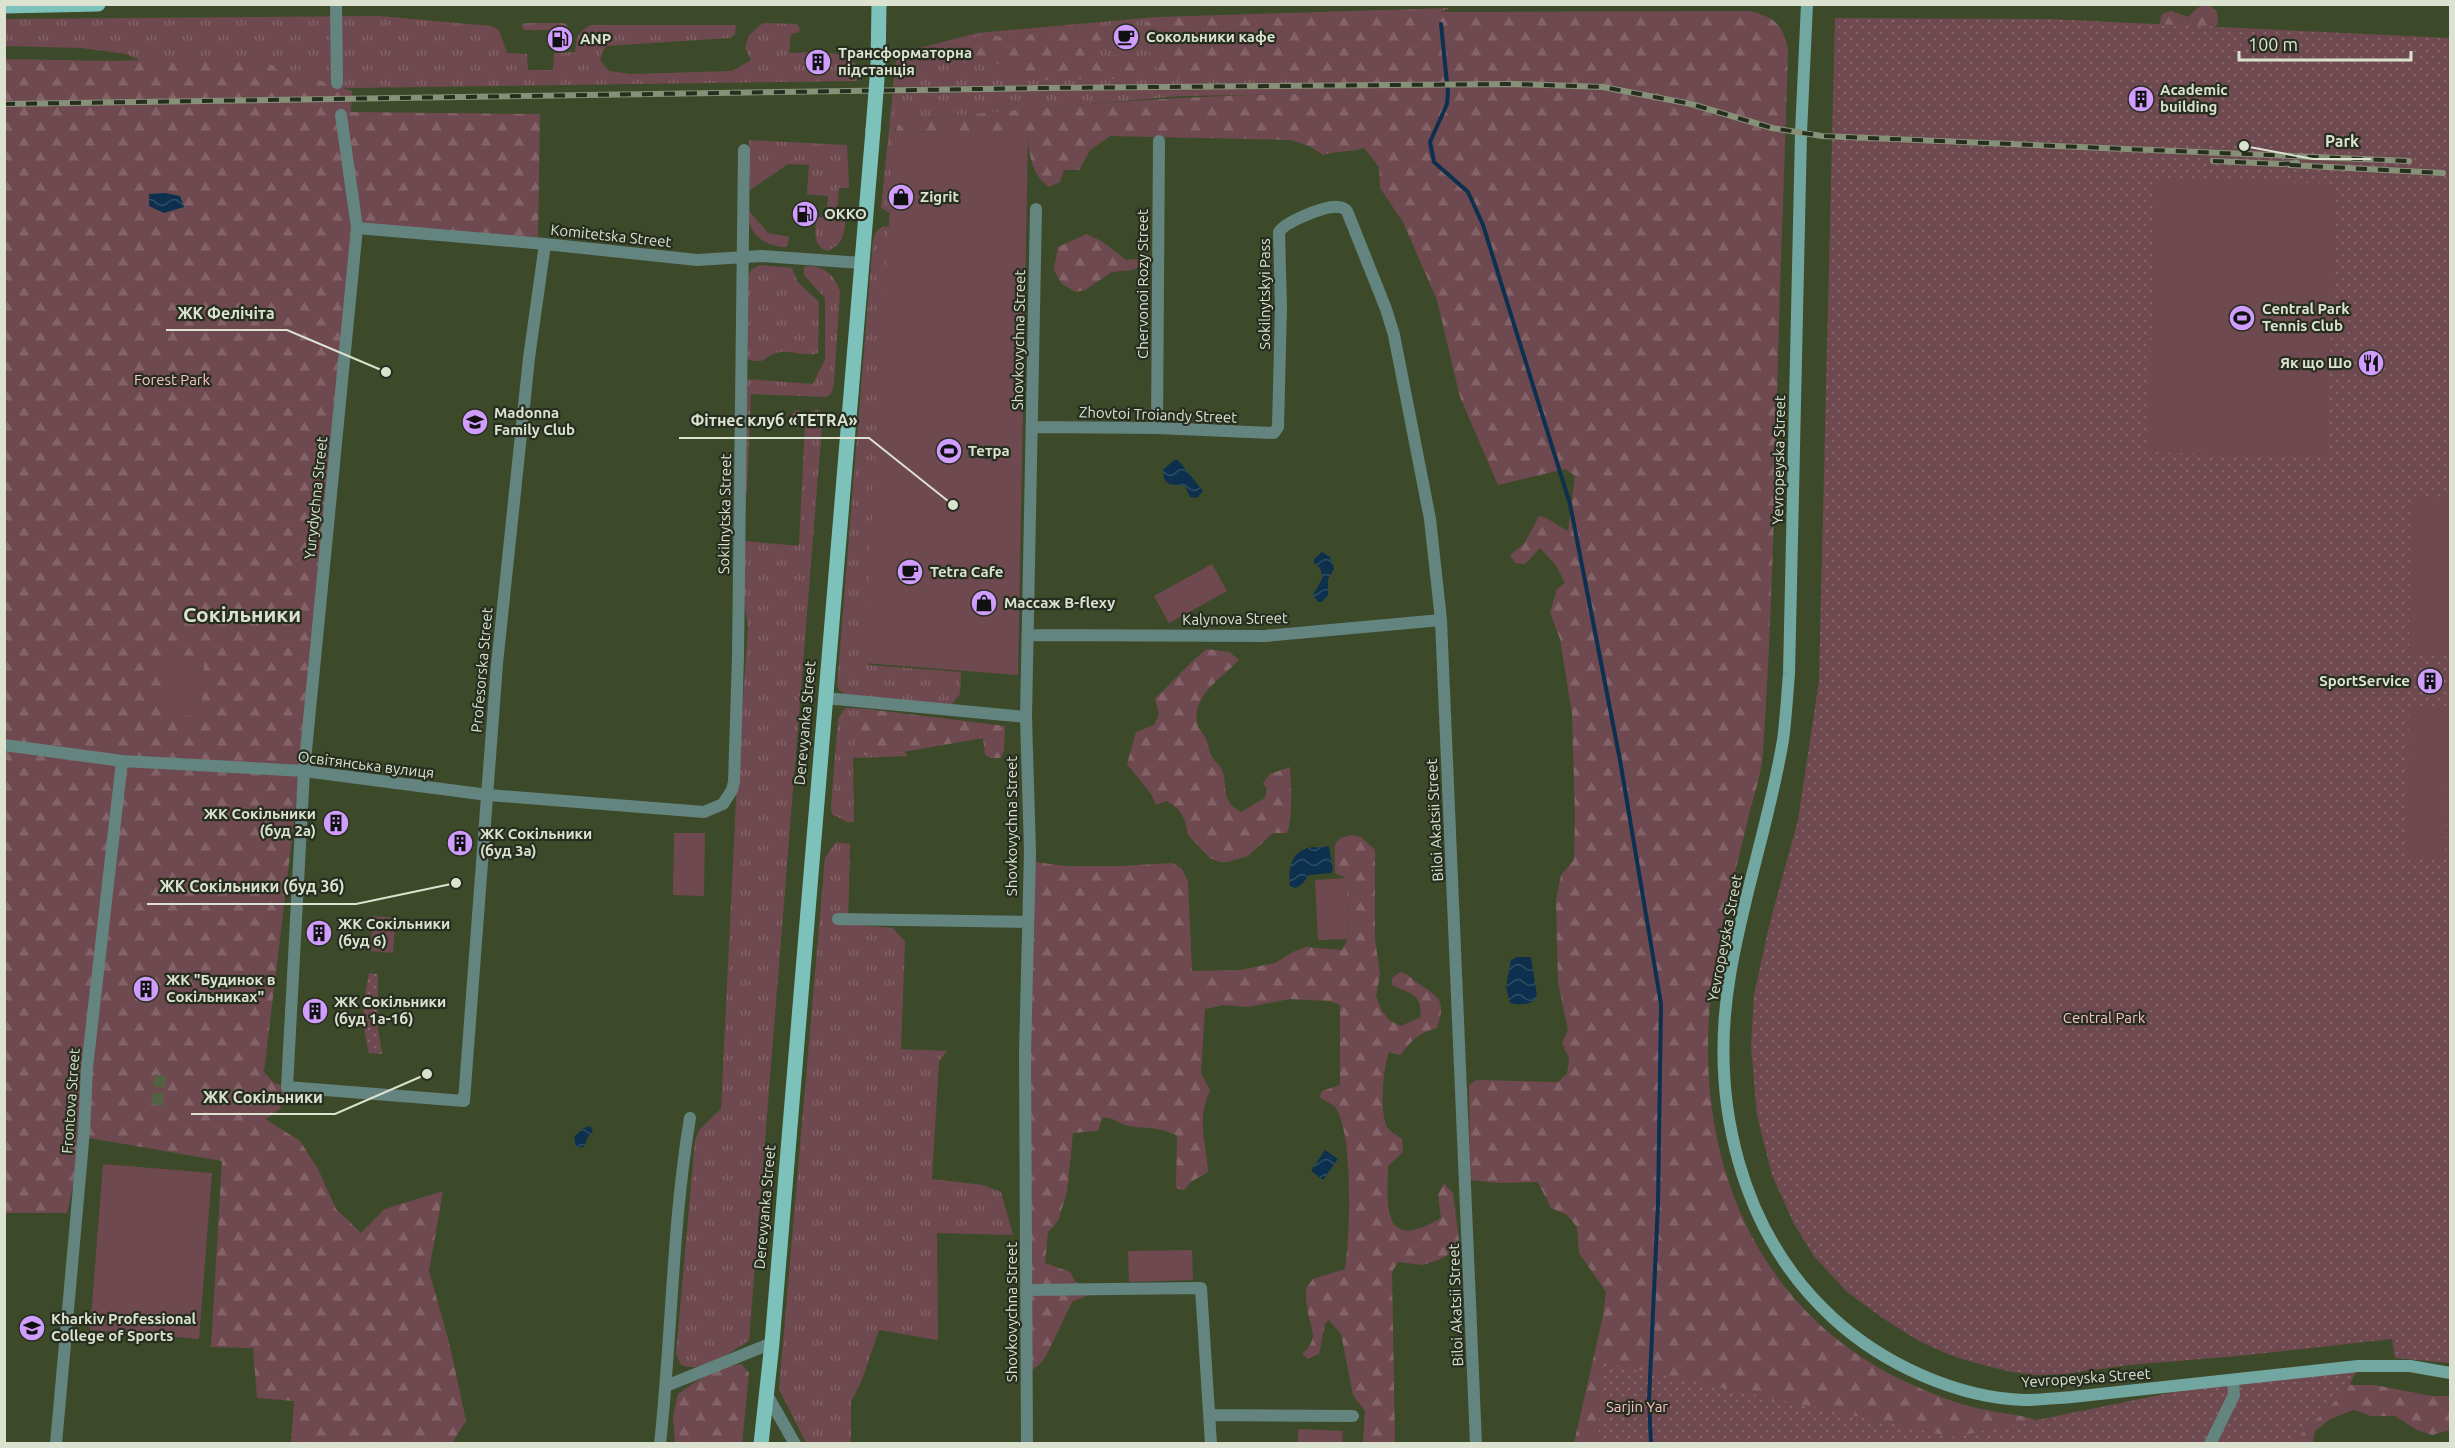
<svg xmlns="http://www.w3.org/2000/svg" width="2455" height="1448" font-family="Ubuntu,sans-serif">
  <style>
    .grass { fill: url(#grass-tufts) }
    .forest { fill: url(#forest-firs) }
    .park { fill: url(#park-dots) }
    .garden { fill: #6f4950 }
    .water { fill: url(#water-waves) }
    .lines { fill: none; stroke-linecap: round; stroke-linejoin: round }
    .stream { stroke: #0c304d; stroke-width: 4 }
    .street-tunnel { stroke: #556143; stroke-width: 12; stroke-dasharray: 12 6; stroke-linecap: butt }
    .street { stroke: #648480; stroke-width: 12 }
    .secondary { stroke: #72a7a1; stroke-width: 12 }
    .primary { stroke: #7dc2ba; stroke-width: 15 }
    .rail-casing { stroke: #869177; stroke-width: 6 }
    .rail { stroke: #272e1f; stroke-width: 4; stroke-dasharray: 11; stroke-linecap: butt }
    .primary-bridge { stroke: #7dc2ba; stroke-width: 15 }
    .labels { text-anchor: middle; stroke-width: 4.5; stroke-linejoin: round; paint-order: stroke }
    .poi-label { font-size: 15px; font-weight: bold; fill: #dbe3d0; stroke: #272e1f; text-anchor: start }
    .street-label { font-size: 15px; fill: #dbe3d0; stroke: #272e1f }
    .park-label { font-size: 15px; fill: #fac0ca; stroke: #272e1f }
    .district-label { font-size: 21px; font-weight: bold; fill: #dbe3d0; stroke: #272e1f }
    .leader { fill: none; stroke: #dbe3d0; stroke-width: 2 }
    .callout-dot { fill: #dbe3d0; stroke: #272e1f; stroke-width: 2 }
    .callout-label { font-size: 16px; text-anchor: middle; font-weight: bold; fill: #dbe3d0; stroke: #272e1f; stroke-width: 4.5; stroke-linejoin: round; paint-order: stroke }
  </style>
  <defs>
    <pattern id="grass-tufts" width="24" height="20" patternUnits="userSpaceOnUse" patternTransform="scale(1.5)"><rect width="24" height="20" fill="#6f4950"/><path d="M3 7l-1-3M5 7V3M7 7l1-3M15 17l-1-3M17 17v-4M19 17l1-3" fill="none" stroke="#836368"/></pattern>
    <pattern id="forest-firs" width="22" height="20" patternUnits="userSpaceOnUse" patternTransform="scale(1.5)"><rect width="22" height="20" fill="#6f4950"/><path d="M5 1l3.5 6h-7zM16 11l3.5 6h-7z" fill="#836368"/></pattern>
    <pattern id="park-dots" width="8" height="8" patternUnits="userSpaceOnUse" patternTransform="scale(1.5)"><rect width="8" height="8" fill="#6f4950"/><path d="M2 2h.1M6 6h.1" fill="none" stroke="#836368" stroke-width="1.8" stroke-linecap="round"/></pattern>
    <pattern id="water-waves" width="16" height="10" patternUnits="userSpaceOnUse" patternTransform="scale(1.5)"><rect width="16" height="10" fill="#0c304d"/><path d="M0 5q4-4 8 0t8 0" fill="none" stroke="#2f4e66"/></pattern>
  </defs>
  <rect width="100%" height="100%" fill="#3d4a2a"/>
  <path class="grass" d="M1450,8L1301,74L1307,81L1302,94L1181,96L907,120L897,126L894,131L890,213L881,208L896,60L912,50L977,33L1157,17Z
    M379,16L491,26L499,30L507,53L527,54L528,70H553L554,53L575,52C577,35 576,34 591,25H736L735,34L730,38L607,46L602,52L600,60L609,71L631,74L732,71L751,60L745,48L749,35L763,23L797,24L800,29L799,32L791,34L789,53C809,53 841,48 856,64L857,81L284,89L161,70L126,54L81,48L5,46V19Z
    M526,23H564L568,26L566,30H525L522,28V24Z
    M749,140L847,145L849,188H839L837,216L846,218C844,234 843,245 827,251C811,244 816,231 816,217H826L828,196L807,194L809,165L788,164L750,190Z
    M749,211L768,233L789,237L787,247C766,247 746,234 749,211Z
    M883,226L889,227L892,302L868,665L961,672L960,694L951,705L848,696L840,691L837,686L873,240L876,232Z
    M760,265L792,268L797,281L819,302L818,353C805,357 793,350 780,352C764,354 768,367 745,358V286L751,270Z
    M812,266C828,270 834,275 840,291L834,384L831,394L826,397L751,394L747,494H742L746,379L813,384L825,359V298L804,275V267Z
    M816,409L823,413L749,1341C729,1352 704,1374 681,1365L676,1354L695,1141L699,1130L721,1109L737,780L748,628L736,540L799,546L805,424L790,423C790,415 792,412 799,410L806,417Z
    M845,708L867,709L897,736L907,756L853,758L854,822H847L832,814L831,807L838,719Z
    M836,842L850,844L848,924L893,928L905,942L901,1049L947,1051L939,1061L932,1179L983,1185L1001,1192L1013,1235L937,1233L938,1340L879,1330L862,1380L851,1402V1443H806L779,1389L825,858Z"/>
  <path class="forest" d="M2208,4L2217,12L2218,24L2205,35L2158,31L2162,14L2171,11L2188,17L2197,8Z
    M1751,11C1777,19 1783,25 1788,51C1785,152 1781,253 1778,354C1775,487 1772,619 1763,751C1762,774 1753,797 1748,819C1736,870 1722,920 1714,971C1688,1140 1745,1307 1908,1383C1931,1393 1956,1404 1981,1409C1998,1413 2017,1414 2034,1419L2037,1427L2031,1443H1574L1603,1316L1606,1292L1579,1253L1577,1227L1567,1215L1551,1208L1538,1182L1497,1183L1470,1180L1469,1085L1476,1080L1558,1082L1567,1074L1569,1058L1562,1043L1568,1030L1558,983L1556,900L1561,875L1574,860L1575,816L1572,714L1560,639L1550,613L1557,589L1565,583L1556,565L1540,548L1525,564L1515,563L1510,555L1524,544L1539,516C1550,518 1557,526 1568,531L1575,476L1565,469L1498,485L1460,397L1437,300L1403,222L1380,188L1379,167L1364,148C1350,153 1337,150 1323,155L1309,146L1291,140L1110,136L1090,150L1079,170H1064L1060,182L1049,187C1031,175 1030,154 1027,134L896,131L897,126L907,120C1038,108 1170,95 1302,94L1307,81L1300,75L1161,79C1155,63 1138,38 1147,22L1158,18L1415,12Z
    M1104,28V37L1092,49L1098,56L1128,55L1133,61L1135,70L1124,79L1021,80L1001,64L958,63L956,53L959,44L986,33L1003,38L1023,34L1056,35L1071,30Z
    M247,57L352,91L351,112L540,114L538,237L358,228L297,796L264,1072L274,1083L287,1087L280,1109L265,1119L300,1141L318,1169L336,1209L361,1233L385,1209L443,1191L429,1271L450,1346L466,1421L452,1443H291L294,1401L257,1398L253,1348L211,1347L222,1161L84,1137L67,1213H5V59L114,61Z
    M1087,234L1103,242L1126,260L1138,259V267L1133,270L1112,272L1085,290L1076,292L1062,284L1054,270L1058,247Z
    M1207,649L1229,652L1239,660C1222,678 1192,695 1197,723C1198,729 1204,734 1206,739C1209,745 1209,752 1212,757C1214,761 1219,764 1221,768C1230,783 1217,799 1241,812L1265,798L1267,789L1263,783L1270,774L1290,767C1291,783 1293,820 1287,833H1273L1248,856L1228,862H1220L1210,858L1188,835L1185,820L1177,808L1167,801L1156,805L1151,794L1127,764L1136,732L1154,725L1159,714L1155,698C1174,682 1188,663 1207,649Z
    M867,709L1005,726L1004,751L1000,758H991L985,755L983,738L886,755H860L854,750L857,715Z
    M1352,835L1361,837L1375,850V939L1380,975L1376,996L1381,1009L1389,1020L1401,1026L1421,1017C1420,991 1412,995 1392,985V978L1400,972C1408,974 1410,977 1416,982C1438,997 1447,998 1437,1028C1419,1033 1411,1040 1401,1055L1389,1052C1383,1069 1379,1110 1387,1127C1390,1132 1397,1135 1402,1139L1403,1152L1388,1166C1387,1210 1383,1252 1441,1218L1438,1195L1444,1183L1453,1193L1459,1240L1450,1254L1438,1260L1423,1265L1398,1262L1392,1272L1395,1443H1363L1365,1411L1353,1395L1341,1334L1329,1320L1325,1324L1319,1354L1308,1359L1302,1354C1319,1337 1312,1334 1308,1313C1306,1305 1306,1296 1306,1288L1313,1279L1345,1269C1350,1237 1354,1132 1335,1107C1331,1103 1323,1100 1319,1097L1322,1091L1340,1085V1005L1330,1001L1290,999L1248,1007L1223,1005L1205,1009L1201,1074L1210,1090C1196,1124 1206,1139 1208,1172L1191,1182L1184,1190L1176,1188L1177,1136C1159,1126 1148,1129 1129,1126C1118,1124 1114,1116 1102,1118L1098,1131L1073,1133L1067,1192L1058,1221L1048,1232L1045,1263L1070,1272L1075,1281L1091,1294L1072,1302L1046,1356L1040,1364L1031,1371L1027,1087L1035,862L1066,866H1122L1173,863L1182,869L1188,881L1192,971L1241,970L1275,963L1293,952L1306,947L1342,950L1349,936L1346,878L1335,873V845L1340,838Z
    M741,1364L749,1373L742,1443H675L673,1416L678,1394C698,1380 716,1367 741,1364Z
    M2340,1385H2375L2432,1396H2450V1430L2432,1435L2417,1430L2395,1416H2371L2354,1410L2330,1419L2315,1431L2313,1443L2278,1444Z"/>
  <path class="park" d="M1835,18L2049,19L2450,38V1363L2395,1358L2392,1339L2238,1356L2129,1365L2064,1374L2037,1375L2012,1372L1979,1364L1950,1355L1919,1341L1884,1319L1846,1291L1814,1256L1794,1224L1772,1175L1757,1115L1751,1047L1754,995L1769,926L1798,820L1819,681Z
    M369,973L378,974V1029L382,1054L369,1053C361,1021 363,1004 369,973Z
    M1602,1362L1954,1437L2233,1380L2358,1366L2348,1389L2292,1443L1598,1444Z"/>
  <path class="garden" d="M894,131L1028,133L1018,675L864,663Z
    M2156,178L2335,184L2327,457L2148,452Z
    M2411,500H2449L2447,654H2409Z
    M1212,564L1227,591L1169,623L1154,596Z
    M166,660L204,662L201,716L164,714Z
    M2409,706H2447L2445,860H2407Z
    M674,833H705L704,896L673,895Z
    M1346,878L1349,939L1318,940L1315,880Z
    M373,916L396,918L393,953L370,951Z
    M103,1164L212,1173L199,1339L90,1330Z
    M1192,1250L1193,1280L1129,1282L1128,1251Z
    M1298,1429L1343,1431L1342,1443H1298Z"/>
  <path class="water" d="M165,193L180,196L184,207L164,213L149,206V194Z
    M997,446L1001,447L1003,453L988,459L968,456L969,448L987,451Z
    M1174,460H1178L1203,491L1197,498L1190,497L1185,486L1169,484L1164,479L1163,470Z
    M1322,552L1330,557L1334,569L1328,579V595L1322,602H1318L1313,595L1323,577L1320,568L1314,563V559Z
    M1327,846L1329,847L1333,870L1331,873L1309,875C1304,881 1303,885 1295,888L1290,886C1288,871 1290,854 1307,848C1313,846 1320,849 1327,846Z
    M1517,957H1531L1537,996C1532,1006 1519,1005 1510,1003L1506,987L1511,960Z
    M590,1126L593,1131L588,1137L584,1147H576L574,1137L584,1128Z
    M1325,1150L1338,1159L1323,1180L1311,1171Z"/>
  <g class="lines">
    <path class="stream" d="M1441,24L1448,93L1447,104L1430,142L1434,162L1468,192L1483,225L1570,504L1620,760L1661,1004L1658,1204L1649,1400L1651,1444"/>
    <path class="street-tunnel" d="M157,1105L161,1069"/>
    <path class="street" d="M336,4L337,83
      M341,115L357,228L304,771L287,1087L464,1101L497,664L529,358L545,244
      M357,228L545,244L697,260L761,256L862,263
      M1033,427L1157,428L1274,433L1278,427L1281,307L1279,232C1285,222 1326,205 1338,207C1343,207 1343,208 1347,211L1386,309L1394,335L1430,519L1441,620L1476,1444
      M1157,428L1159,141
      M1029,635L1265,636L1441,620
      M825,698L1026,717
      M4,745L122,761L304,771L488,795L704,812L723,804L732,790L734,782L738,657L744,150
      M838,919L1027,922
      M1026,1290L1201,1288L1211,1444
      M666,1386L772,1343
      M766,1393L795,1444
      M1211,1415L1353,1416
      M56,1444L84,1131L87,1068L122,761
      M660,1444C672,1335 672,1225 690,1118
      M1027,1444L1025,1053L1030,852L1026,717L1036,209
      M2210,1444L2234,1395L2233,1380"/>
    <path class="secondary" d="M1807,4L1801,133L1789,674C1787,696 1786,718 1783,740C1770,819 1743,896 1730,975C1709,1099 1739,1232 1833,1318C1883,1364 1957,1398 2025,1400C2041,1400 2057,1398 2072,1397L2358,1366H2410L2450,1373"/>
    <path class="primary" d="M4,6L98,4
      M878,66L879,4
      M761,1444L772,1343L873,130"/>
    <defs>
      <path id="rail" d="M4,104L1045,88L1514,84L1603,87L1691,104L1772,128L1822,136L2409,161
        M2213,161L2281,164L2297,163
        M2290,165L2443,173"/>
    </defs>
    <use href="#rail" class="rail-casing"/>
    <use href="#rail" class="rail"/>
    <path class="primary-bridge" d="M873,130L878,66"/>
  </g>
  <defs>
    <symbol id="cafe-disc" viewBox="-11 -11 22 22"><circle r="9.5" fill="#d09dff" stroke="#272e1f"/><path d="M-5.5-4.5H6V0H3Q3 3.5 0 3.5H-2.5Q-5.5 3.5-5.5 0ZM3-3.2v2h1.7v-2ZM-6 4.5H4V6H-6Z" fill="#111"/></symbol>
    <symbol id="fuel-disc" viewBox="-11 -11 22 22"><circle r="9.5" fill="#d09dff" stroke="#272e1f"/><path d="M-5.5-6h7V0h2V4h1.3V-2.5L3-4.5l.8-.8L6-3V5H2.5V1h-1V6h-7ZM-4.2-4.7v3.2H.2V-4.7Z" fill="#111"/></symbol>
    <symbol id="building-disc" viewBox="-11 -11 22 22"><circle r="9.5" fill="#d09dff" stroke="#272e1f"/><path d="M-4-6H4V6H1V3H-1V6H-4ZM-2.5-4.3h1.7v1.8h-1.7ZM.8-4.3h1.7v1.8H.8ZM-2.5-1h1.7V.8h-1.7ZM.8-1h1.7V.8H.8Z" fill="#111"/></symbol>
    <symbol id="shop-disc" viewBox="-11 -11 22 22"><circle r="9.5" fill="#d09dff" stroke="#272e1f"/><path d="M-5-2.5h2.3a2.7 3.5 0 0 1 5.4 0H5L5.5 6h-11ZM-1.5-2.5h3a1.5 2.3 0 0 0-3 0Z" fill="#111"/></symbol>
    <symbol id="stadium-disc" viewBox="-11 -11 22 22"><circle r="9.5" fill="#d09dff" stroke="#272e1f"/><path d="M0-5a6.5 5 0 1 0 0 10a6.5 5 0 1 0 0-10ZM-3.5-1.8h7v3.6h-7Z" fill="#111"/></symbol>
    <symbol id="restaurant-disc" viewBox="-11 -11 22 22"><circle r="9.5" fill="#d09dff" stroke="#272e1f"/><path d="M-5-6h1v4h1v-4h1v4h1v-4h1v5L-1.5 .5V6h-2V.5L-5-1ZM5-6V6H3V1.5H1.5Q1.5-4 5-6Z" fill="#111"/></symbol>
    <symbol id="school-disc" viewBox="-11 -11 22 22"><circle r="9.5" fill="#d09dff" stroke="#272e1f"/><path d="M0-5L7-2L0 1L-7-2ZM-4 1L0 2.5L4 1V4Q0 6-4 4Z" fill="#111"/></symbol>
    <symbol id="university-disc" viewBox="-11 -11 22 22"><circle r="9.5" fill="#d09dff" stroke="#272e1f"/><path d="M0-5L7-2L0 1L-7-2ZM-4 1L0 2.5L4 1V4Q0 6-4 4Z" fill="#111"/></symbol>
  </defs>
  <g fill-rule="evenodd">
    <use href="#cafe-disc" x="1111" y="22" width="30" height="30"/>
    <use href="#fuel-disc" x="545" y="24" width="30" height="30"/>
    <use href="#building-disc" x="803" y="47" width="30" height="30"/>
    <use href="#building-disc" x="2126" y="84" width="30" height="30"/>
    <use href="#shop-disc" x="886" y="182" width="30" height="30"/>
    <use href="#fuel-disc" x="790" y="199" width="30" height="30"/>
    <use href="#stadium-disc" x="2227" y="303" width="30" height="30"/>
    <use href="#restaurant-disc" x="2356" y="348" width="30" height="30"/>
    <use href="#school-disc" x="460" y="407" width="30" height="30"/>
    <use href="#stadium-disc" x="934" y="436" width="30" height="30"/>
    <use href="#cafe-disc" x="895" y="557" width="30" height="30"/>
    <use href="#shop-disc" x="969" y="588" width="30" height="30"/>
    <use href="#building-disc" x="2415" y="666" width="30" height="30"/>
    <use href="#building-disc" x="321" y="808" width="30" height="30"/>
    <use href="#building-disc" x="445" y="828" width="30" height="30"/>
    <use href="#building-disc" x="304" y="918" width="30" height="30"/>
    <use href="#building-disc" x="131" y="974" width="30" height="30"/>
    <use href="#building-disc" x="300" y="996" width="30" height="30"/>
    <use href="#university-disc" x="17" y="1313" width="30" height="30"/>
  </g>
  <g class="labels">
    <g class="poi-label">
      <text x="1146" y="42">Сокольники кафе</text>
      <text x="580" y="44">ANP</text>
      <text x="838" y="58">Трансформаторна<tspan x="838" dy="17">підстанція</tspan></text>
      <text x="2160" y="95">Academic<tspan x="2160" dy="17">building</tspan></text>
      <text x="920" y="202">Zigrit</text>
      <text x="824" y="219">OKKO</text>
      <text x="2262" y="314">Central Park<tspan x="2262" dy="17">Tennis Club</tspan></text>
      <text x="2352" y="368" text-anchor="end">Як що Шо</text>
      <text x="494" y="418">Madonna<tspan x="494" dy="17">Family Club</tspan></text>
      <text x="968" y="456">Тетра</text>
      <text x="930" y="577">Tetra Cafe</text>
      <text x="1004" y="608">Массаж B-flexy</text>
      <text x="2410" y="686" text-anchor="end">SportService</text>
      <text x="316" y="819" text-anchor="end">ЖК Сокільники<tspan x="316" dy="17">(буд 2а)</tspan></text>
      <text x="480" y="839">ЖК Сокільники<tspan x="480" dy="17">(буд 3а)</tspan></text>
      <text x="338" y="929">ЖК Сокільники<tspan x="338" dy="17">(буд 6)</tspan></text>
      <text x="166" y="985">ЖК "Будинок в<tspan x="166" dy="17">Сокільниках"</tspan></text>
      <text x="334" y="1007">ЖК Сокільники<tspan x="334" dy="17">(буд 1а-1б)</tspan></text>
      <text x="51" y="1324">Kharkiv Professional<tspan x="51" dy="17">College of Sports</tspan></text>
    </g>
    <g class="street-label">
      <text transform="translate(611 236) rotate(6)" y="5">Komitetska Street</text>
      <text transform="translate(1143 284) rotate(-90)" y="5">Chervonoi Rozy Street</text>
      <text transform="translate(1265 294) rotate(-90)" y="5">Sokilnytskyi Pass</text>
      <text transform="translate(1019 340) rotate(-89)" y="5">Shovkovychna Street</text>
      <text transform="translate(1158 415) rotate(2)" y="5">Zhovtoi Troiandy Street</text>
      <text transform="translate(1779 460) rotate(-89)" y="5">Yevropeyska Street</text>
      <text transform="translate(316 498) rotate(-84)" y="5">Yurydychna Street</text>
      <text transform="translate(725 514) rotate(-89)" y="5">Sokilnytska Street</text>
      <text transform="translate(1235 619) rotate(-1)" y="5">Kalynova Street</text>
      <text transform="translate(482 670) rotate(-85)" y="5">Profesorska Street</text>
      <text transform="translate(805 723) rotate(-85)" y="5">Derevyanka Street</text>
      <text transform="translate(366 765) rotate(7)" y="5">Освітянська вулиця</text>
      <text transform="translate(1435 820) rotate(-93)" y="5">Biloi Akatsii Street</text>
      <text transform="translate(1012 826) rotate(-90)" y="5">Shovkovychna Street</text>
      <text transform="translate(1725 938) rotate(-79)" y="5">Yevropeyska Street</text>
      <text transform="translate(71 1101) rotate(-86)" y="5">Frontova Street</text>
      <text transform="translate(765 1207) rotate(-85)" y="5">Derevyanka Street</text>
      <text transform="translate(1456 1305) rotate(-92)" y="5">Biloi Akatsii Street</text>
      <text transform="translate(1012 1312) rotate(-90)" y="5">Shovkovychna Street</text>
      <text transform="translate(2086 1378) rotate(-4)" y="5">Yevropeyska Street</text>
    </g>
    <g class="park-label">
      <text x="172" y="385">Forest Park</text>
      <text x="2104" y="1023">Central Park</text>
      <text x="1637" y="1412">Sarjin Yar</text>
    </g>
    <g class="district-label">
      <text x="242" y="622">Сокільники</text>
    </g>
  </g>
  <path class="leader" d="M2244 146L2313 159H2371M386 372L287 330H166M953 505L869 438H679M456 883L356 904H147M427 1074L335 1114H191"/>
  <g class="callout-dot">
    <circle cx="2244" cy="146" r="6"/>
    <circle cx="386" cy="372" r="6"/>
    <circle cx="953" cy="505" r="6"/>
    <circle cx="456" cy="883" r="6"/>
    <circle cx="427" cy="1074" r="6"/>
  </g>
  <g class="callout-label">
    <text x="2342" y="147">Park</text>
    <text x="226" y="319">ЖК Фелічіта</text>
    <text x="774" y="426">Фітнес клуб «TETRA»</text>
    <text x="252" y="892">ЖК Сокільники (буд 3б)</text>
    <text x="263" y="1103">ЖК Сокільники</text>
  </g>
  <rect width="2455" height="1448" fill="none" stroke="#dbe3d0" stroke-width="12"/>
  <path d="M2239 51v9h172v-9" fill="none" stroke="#dbe3d0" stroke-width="3"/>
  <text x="2248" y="51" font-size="18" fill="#dbe3d0" stroke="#272e1f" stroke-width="4.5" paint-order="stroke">100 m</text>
</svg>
